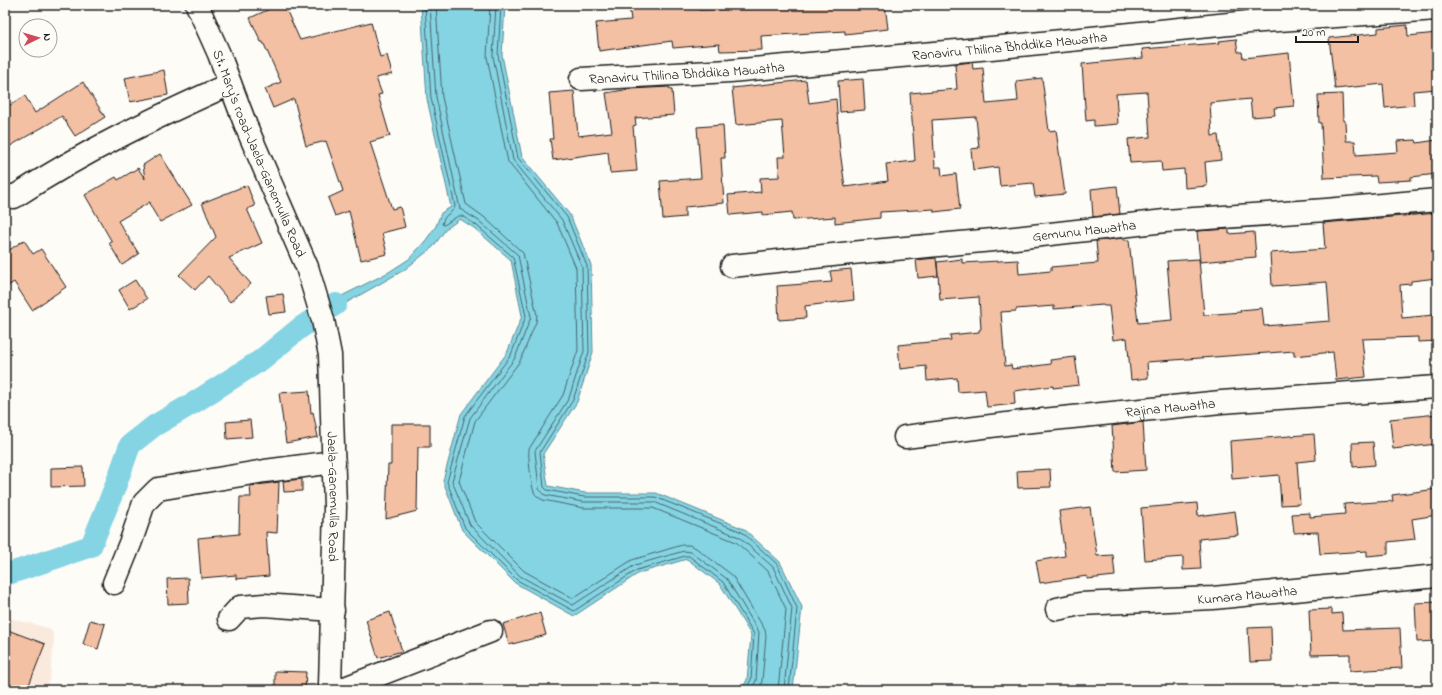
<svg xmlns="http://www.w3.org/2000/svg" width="1442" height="695" font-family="'Indie Flower',sans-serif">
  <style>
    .built { fill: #faeade }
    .water { fill: #85d4e3; stroke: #5b8a93 }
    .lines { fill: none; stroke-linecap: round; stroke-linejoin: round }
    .shore { stroke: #46666c; stroke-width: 1 }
    .canal { stroke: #85d4e3; stroke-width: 22 }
    .building { fill: #f3c0a3; stroke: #1c1c1c }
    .minor-casing { stroke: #1c1c1c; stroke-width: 25 }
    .major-casing { stroke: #1c1c1c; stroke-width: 25 }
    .minor { stroke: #fdfcf7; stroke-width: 22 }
    .major { stroke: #fdfcf7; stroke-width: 22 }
    .labels { text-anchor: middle; stroke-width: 3; stroke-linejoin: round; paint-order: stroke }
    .street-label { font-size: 14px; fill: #1c1c1c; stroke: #fdfcf7 }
  </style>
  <rect width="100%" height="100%" fill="#fdfcf7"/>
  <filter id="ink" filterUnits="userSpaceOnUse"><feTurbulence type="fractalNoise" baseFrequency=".025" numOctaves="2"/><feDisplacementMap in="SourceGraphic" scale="8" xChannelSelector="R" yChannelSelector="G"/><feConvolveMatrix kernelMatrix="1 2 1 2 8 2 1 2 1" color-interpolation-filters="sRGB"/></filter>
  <g filter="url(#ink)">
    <path class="built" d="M5,617L48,628L53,633L54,640L50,678L45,690H5Z"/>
    <path class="water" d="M421,5H505L502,55L522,157L570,215L591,265L593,352L577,402L543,454L548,486L585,493H656L744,529L780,562L802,607L793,690H741L747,680L751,635L720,584L687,559L639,573L574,616L515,583L462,530L443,481L461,414L507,353L522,316L511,260L474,228L460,219L446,229L433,247L404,270L332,311L328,303L389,272L409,259L426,240L436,226L441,213L451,207L427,99Z"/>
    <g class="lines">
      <path class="shore" d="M425,5L431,98L455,206C453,214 445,212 442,224L444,225L458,216H462L476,225L513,257L526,316L511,355L465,416L447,482L465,528L517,580L574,611L637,570L685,556H689L723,582L754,634L751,680L745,690
        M430,5L436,97L460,209L479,221L518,255L531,317L515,358L470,418L452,481L470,525L520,576L573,605L635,565L684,551L691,552L727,579L759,632L756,681L751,690
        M436,5L442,97L466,204L484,217L523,253L537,315L536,322L520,361L475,421L459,481L475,522L524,571L573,598L632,560L682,545H689L696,548L732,575L765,630L766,636L762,681L759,690
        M490,5L487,57L508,162L557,223L576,268L578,350L563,395L529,449C528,456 531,485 534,492C536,496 539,498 543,500L584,508H653L736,542L768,571L786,609L778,690
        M496,5L493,56L513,160L562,220L582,267L584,351L569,398L535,451L539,489L545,495L583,502H654L739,537L773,567L792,608L784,690
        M501,5L498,55L518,158L567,217L587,266L589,352L573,400L540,452L544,487L547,490L584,497H655L742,532L777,564L797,608L789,690"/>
      <path class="canal" d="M5,575L91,546L115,487L130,445L154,426L195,402L261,360L300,328L336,304"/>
    </g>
    <path class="building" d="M278,5H284L300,40L371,22L380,57L387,55L392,74L376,78L382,94L378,95L390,136L370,142L392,209L400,207L405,227L382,233L387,254L361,260L349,211L335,216L328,198L343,191L326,141L306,146L294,99L273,108L265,89L281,82L263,42H261L250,18Z
      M629,5H699V10L782,8V5H885L888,29L845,34V31L761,36L762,50L720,51L719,44L673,48L672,41L599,51L596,23L631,20Z
      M1407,25L1408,36L1437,33V89L1413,91L1414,105L1385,108L1383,84L1335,89L1329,38L1378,33V28Z
      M1236,39L1238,52H1242L1243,58L1289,53L1294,106L1274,108L1275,115L1252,117L1250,99L1210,103L1212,136L1218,135L1221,160L1205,162L1207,186L1185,188L1184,169L1162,171L1161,161L1130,163L1128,139L1150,137L1147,92L1116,94L1118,124L1094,126V120L1086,121L1082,64L1143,58L1142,49L1220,43L1219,41Z
      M972,62L973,69L983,68L986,104L1018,101L1016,81L1042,78L1049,131L1056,130L1065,194L1035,197L1033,183L1000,186L998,167L973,170L971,149L979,148L976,117L932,120L935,167H941L942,176L956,174L960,209L934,212V209L880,212V218L835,223V217L793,220L792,212L763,215V212L730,215L728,195L761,192L760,178L779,177L778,157H785L782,121L736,125L732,88L806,80L809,103L836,99L840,151L845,187L888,181L886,164L915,161L910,93L957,89L955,64Z
      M164,70L168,95L130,102L125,78Z
      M863,79L865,110L840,112L838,81Z
      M83,82L105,117L75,136L62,116L5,149V108L25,96L35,113Z
      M669,87L670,90H672L674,115L635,118L636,125L633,126L637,171L610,173L608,152L553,160L550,139H553L549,93L574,91L578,136L612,132L606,93L630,89Z
      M1342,94L1343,121H1345L1346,141H1355L1356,155L1398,152L1397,141L1416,140L1417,143L1437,140V174L1411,177V180L1377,182L1376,176L1324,178L1321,123H1319L1318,95Z
      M723,125L725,158H721L724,203L685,207V217L663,219L660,181L701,178L697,127Z
      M160,154L192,205L160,222L151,207L150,202L118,221L139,254L122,265L109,243L112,242L85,195L116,177L118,180L138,168L145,179L143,165Z
      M247,185L255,206L247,209L262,243L229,258L251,284L230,302L208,276L195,290L179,275L216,237L202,203Z
      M1117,186L1120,214L1093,217L1091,189Z
      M1437,213V278L1411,281V284L1400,285L1402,318L1434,315L1436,341L1418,342V337L1362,339L1366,377L1336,380L1333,352L1294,356V351L1147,362L1148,378L1131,380L1127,338L1113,340L1109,306H1104L1103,305L1054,309V306L1016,309V311L1001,312L1005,366L1011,365L1012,369L1051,364L1050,360L1075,357L1079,385L1053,388V386L1014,391L1015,404L987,407L985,390L958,392L957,378L927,381L926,366L900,369L898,345L951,340L950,335L979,332V330L981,329L979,297L940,300L937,262L962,259V263L1018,260L1019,274L1051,271V267L1098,263L1096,241L1123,238V240H1129L1138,323L1172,320L1167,261L1199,259L1204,315L1241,312L1240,310L1262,308L1264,326L1330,321L1327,282L1272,286L1270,253L1325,249L1323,223Z
      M1229,229V234L1254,232L1256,257L1200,262L1197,231Z
      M24,240L33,254L41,249L66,287L32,310L14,282L5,288V253Z
      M936,258L938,276L918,278L916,260Z
      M851,269L854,300L805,306L806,318L779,320L777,286L832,282L830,271Z
      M135,280L147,299L130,309L119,290Z
      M283,294L286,312L269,314L266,296Z
      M309,391L311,413L313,412L318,437L286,443L279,393Z
      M1437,414V444L1393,449L1390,419Z
      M250,420L252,437L227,439L226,422Z
      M1143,422L1146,470L1115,472L1112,426Z
      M391,424H430V447H418L417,511L386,519L388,465H391Z
      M1314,434L1316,460L1297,462L1300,504L1281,505L1279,475L1232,479L1230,441Z
      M1373,442L1375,465L1353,467L1352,443Z
      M83,467L84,486L51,487V468Z
      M1050,469L1051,487L1018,488L1017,471Z
      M302,479V491L284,492L283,481Z
      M279,482L277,533L266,532L269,576L236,579V575L201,578L198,538L239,534L240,497H251L250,486Z
      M1437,489V515L1412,519L1415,539L1388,542V554L1367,556V551L1320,554L1318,532L1294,533L1292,514L1310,513V517L1345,514L1344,504L1393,501L1392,495Z
      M1197,503L1198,516L1235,511L1238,535L1199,539L1201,569L1183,570V557L1145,560L1141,508Z
      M1090,507L1097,556L1113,555L1115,576L1087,579V576L1040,583L1036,561L1065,556L1059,511Z
      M188,578L189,603L168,604L167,579Z
      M1437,602V641L1417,642L1415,603Z
      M1332,609V614L1342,613L1343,630L1400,628L1402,668L1350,671V654L1311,655L1309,610Z
      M390,612L402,651L378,658L366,620Z
      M540,613L546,635L509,645L503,624Z
      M90,620L105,624L98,649L83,644Z
      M1271,627L1272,661L1250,662L1248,628Z
      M5,629L45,644L27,690H5Z
      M275,671L306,672L305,690H275Z"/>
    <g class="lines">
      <defs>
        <g id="minor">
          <path id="s1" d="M581,79L730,71L991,48L1249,22L1437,9"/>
          <path d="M5,195L14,197C83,152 156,117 230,84"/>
          <path id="s2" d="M732,266L851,253L1015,238L1165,221L1326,210L1437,200"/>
          <path id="s3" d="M905,437L1023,422L1221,402L1437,387"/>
          <path d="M114,583L131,541L144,503L158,489L265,471L334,462"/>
          <path id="s4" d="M1057,609L1080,604L1213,598L1437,576"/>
          <path d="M229,619L240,607L264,605L333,610"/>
          <path d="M340,690L491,631"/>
        </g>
        <g id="major">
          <path id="s5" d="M197,5L219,54L246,126L307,267L323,320L330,355L335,507L330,685L331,690"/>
        </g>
      </defs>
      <use href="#minor" class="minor-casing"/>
      <use href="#major" class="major-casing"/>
      <use href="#minor" class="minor"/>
      <use href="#major" class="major"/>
    </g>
  </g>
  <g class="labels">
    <g class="street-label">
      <text dy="5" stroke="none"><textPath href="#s1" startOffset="430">Ranaviru Thilina Bhddika Mawatha</textPath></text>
      <text dy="5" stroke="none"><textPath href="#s1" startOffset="106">Ranaviru Thilina Bhddika Mawatha</textPath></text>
      <text dy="5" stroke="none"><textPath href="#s5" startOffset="161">St. Mary's road-Jaela-Ganemulla Road</textPath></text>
      <text dy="5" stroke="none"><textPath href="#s2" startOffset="354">Gemunu Mawatha</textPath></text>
      <text dy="5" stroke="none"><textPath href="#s3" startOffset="267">Rajina Mawatha</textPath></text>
      <text dy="5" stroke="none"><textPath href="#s5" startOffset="517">Jaela-Ganemulla Road</textPath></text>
      <text dy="5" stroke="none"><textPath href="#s4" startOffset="191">Kumara Mawatha</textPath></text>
    </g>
  </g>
  <rect width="1442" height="695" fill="none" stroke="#fdfcf7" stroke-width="20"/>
  <rect x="10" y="10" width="1422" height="675" fill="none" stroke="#1c1c1c" stroke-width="1.5" filter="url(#ink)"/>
  <g transform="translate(38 38) rotate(85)"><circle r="19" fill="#fdfcf7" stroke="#a3a29f"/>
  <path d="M0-3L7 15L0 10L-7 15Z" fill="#d1495b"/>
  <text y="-6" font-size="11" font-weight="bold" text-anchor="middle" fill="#1c1c1c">N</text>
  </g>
  <path d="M1296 36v6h62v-6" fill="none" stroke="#1c1c1c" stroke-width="2"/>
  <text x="1302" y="36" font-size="12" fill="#1c1c1c" stroke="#fdfcf7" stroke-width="3" paint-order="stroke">20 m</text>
</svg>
